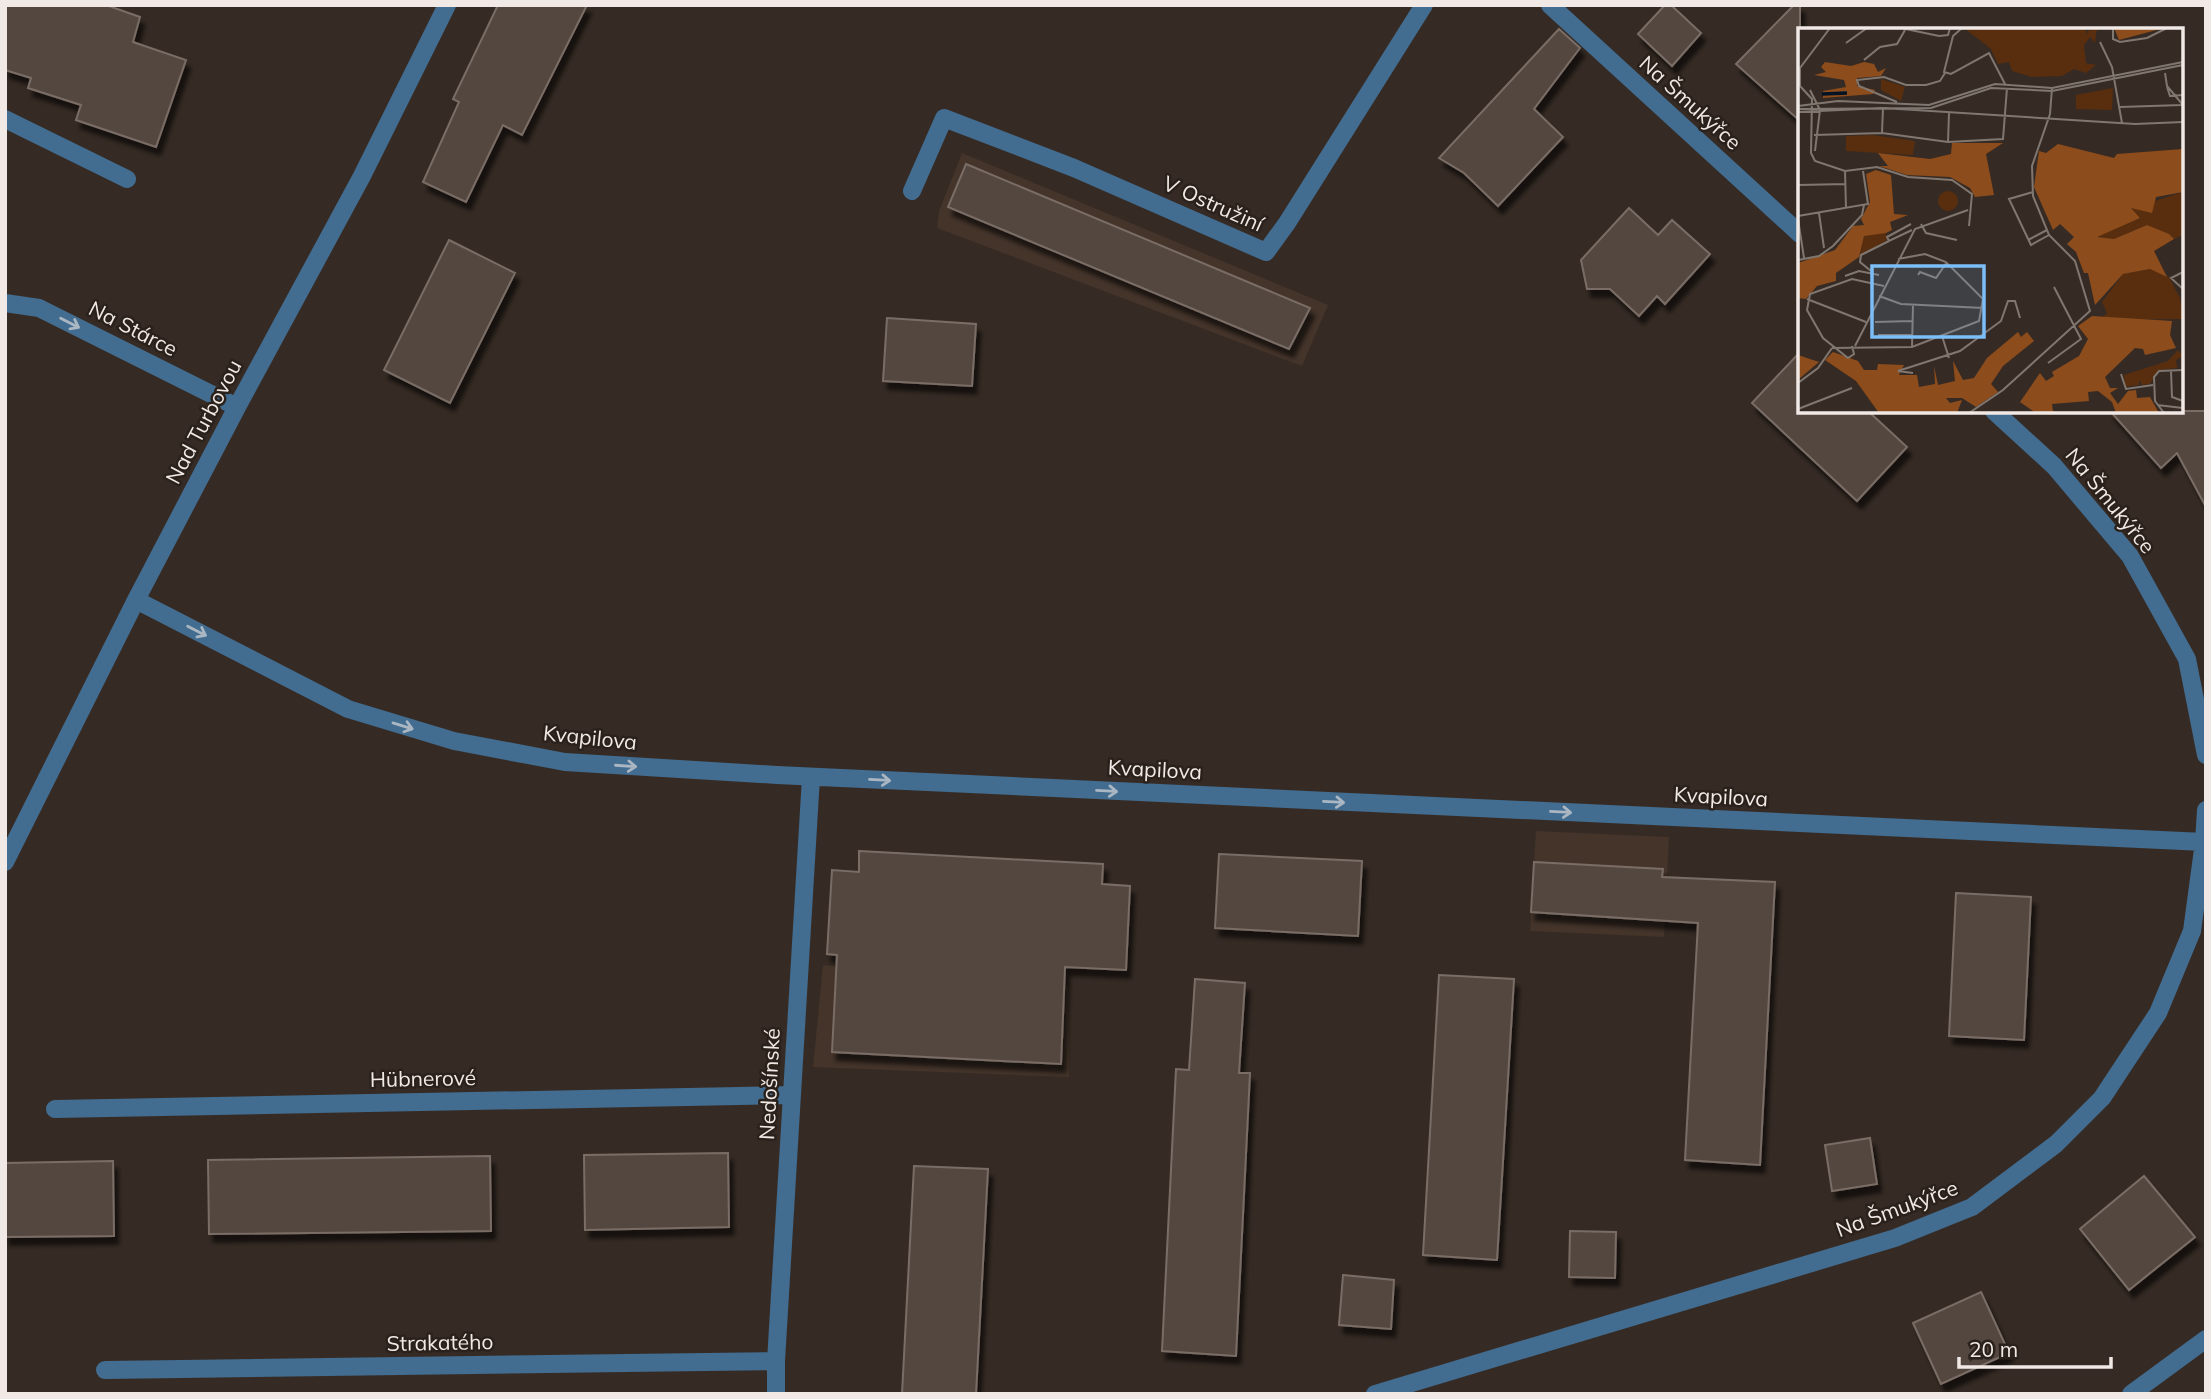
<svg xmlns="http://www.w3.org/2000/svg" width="2211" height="1399" font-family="Mulish,sans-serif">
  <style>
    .built { fill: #44342a }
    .building { fill: #524740; stroke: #7a6d66; stroke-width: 2; filter: url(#shadow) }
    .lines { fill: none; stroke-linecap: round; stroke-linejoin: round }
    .minor { stroke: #426c90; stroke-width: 18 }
    .oneway { stroke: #aab7c3 }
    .labels { text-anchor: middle; stroke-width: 5; stroke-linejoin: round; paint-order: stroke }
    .street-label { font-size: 21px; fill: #f0e9e5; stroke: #2b211b }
    .inset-river { fill: none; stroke: #021424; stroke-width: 3.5 }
    .inset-road { fill: none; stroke: #807771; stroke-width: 2 }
    .view { fill: #7bbef8; fill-opacity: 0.15; stroke: #7bbef8; stroke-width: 3.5 }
    .inset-edge { fill: none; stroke: #f0e9e5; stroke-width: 3.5 }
  </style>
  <defs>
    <filter id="shadow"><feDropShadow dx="4.5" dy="8" stdDeviation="2" flood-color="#0009"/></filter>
  </defs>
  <rect width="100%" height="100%" fill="#362b24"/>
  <path class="built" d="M962,153L1328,305L1302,366L937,228L939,211Z
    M1536,831L1669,837L1664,937L1530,931Z
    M823,965L1068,986L1069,1077L813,1067Z"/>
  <path class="building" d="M5,5H106L140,17L133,42L186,60L156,147L76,120L81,105L28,88L31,78L5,70Z
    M498,5H587L522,135L503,125L466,202L423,182L459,102L453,99Z
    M1665,5H1671L1701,33L1672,66L1638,34Z
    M1794,5H1800V121L1736,64Z
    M1559,29L1580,48L1534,109L1563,137L1498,206L1464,173L1439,158Z
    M966,164L1310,308L1289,349L948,207Z
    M1629,208L1658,235L1672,220L1710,254L1665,304L1657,296L1639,316L1610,289H1587L1581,260Z
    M449,240L515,273L450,403L384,370Z
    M887,318L976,324L972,386L883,381Z
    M1800,352V411H1868L1907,447L1857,501L1752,403Z
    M2110,411H2206V507L2177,453L2161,468Z
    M859,851L1103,864L1102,884L1130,886L1126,970L1065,967L1061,1064L832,1052L837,955L827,954L832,870L859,872Z
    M1219,854L1362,861L1358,936L1215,928Z
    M1534,862L1663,869L1662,877L1775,882L1760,1165L1685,1160L1698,923L1531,912Z
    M1956,893L2031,897L2024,1040L1949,1036Z
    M1439,975L1514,979L1497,1260L1423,1255Z
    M1195,979L1245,983L1239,1073H1250L1236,1356L1162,1351L1176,1069L1189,1070Z
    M1870,1138L1877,1184L1832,1191L1825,1145Z
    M728,1153L729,1227L585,1230L584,1155Z
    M490,1156L491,1231L209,1234L208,1160Z
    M113,1161L114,1236L5,1237V1163Z
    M914,1166L988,1169L976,1394H902Z
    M2144,1176L2195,1237L2129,1290L2080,1229Z
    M1570,1231L1616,1232L1615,1278L1569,1277Z
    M1343,1275L1394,1280L1391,1329L1339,1325Z
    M1981,1292L2009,1353L1941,1384L1913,1323Z"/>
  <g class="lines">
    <path class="minor" d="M1550,5L1800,234
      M5,119L127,179
      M912,191L944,118L1074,168L1266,252L1287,223L1424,5
      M5,303L39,308L237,407
      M1994,411L2054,466L2130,556L2187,659L2206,755
      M136,600L348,709L454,741L565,762L777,775L2204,842
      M5,862L136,600L237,407L362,176L447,5
      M55,1109L792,1095
      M105,1370L776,1361
      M776,1394V1361L811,777
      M1375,1394L1895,1238L1972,1207L2056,1144L2102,1098L2158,1013L2192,931L2204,842L2206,810
      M2131,1394L2206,1339"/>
  </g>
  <defs><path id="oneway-shaft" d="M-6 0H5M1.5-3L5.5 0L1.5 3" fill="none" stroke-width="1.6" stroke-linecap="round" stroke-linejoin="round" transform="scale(1.75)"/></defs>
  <g class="oneway">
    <use href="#oneway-shaft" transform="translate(70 323) rotate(27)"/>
    <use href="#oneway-shaft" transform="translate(197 631) rotate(27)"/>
    <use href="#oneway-shaft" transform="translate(403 726) rotate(17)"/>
    <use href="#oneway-shaft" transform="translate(626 766) rotate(4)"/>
    <use href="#oneway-shaft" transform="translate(880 780) rotate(3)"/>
    <use href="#oneway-shaft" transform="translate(1107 791) rotate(3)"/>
    <use href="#oneway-shaft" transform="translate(1334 802) rotate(3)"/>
    <use href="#oneway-shaft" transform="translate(1561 812) rotate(3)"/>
  </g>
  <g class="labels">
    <g class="street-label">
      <text transform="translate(1690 103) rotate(42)" y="7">Na Šmukýřce</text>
      <text transform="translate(1213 204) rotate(24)" y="7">V Ostružiní</text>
      <text transform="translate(133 329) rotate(27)" y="7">Na Stárce</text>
      <text transform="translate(204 422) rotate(-62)" y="7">Nad Turbovou</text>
      <text transform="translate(2110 501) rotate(51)" y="7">Na Šmukýřce</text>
      <text transform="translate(590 738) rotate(6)" y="7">Kvapilova</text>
      <text transform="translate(1155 770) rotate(3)" y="7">Kvapilova</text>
      <text transform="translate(1721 797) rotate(3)" y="7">Kvapilova</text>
      <text transform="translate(423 1079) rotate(-1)" y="7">Hübnerové</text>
      <text transform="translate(770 1084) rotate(-87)" y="7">Nedošínské</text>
      <text transform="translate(1897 1209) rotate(-20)" y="7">Na Šmukýřce</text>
      <text transform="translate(440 1343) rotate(-1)" y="7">Strakatého</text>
    </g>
  </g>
  <g transform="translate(1798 28)">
    <rect width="385" height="385" fill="#362b24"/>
    <path d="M166,0H286L290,7L289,3L299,0L297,15L292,9L286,17L288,35L298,37L288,45L276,41L264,48L234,49L214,43L211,34L200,36L193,21ZM83,51L107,59L103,73L83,62ZM315,60L314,82L278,81V67ZM74,107L117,113L115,127L48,123V108ZM140 173a10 10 0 1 1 20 0a10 10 0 1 1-20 0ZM385,164V207L376,211L349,197L316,211L299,209L300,205L342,190L332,181ZM71,205H88L89,212L61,229L66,208ZM352,241L371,249L382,270L385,291L302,292L309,285L304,274L325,246ZM380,322L385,328L378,332L379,340L360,342L352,356L344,357L341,352V357L327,359L326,347L370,333Z" fill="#582e0f"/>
    <path d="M316,0H366L321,12ZM27,34L53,38L66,34L76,36L80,44L88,40L83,48L59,50V58L77,62L75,66L25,70V63L48,59L46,52L16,47L28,44L23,39ZM154,115H205L188,126L196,167L177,169L172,160L152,149L109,147L81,138H90L80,125L132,131L153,126ZM260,116L316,130L319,126L385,121V164L358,169L354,185L333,180L342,190L299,209L316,211L349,197L371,206L376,211L356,223L369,249L352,241L325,246L297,277L290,245H286L278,224L269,216L276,209L262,196L255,202L236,159L241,123L248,125ZM78,142L93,147L96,186L110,187L92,194L94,202L88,205L66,208L61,229L38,245V253L19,258L8,271L0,270V235L37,222L55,198L66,197L63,191L72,174L68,146ZM294,288L374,293L372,307L378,320L347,327L345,321L337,320L307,349L312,360H320L312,365L320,376L330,363L338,362L339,370L352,369L361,385H318L314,374L300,363L290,364L291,373L254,376L255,383L264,385H238L222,374L242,345L248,353L256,348L254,344L281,328L290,311L280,298ZM220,304L223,309L229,304L236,313L205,338L193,356L200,364L178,379L164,370H148L152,375L164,372L159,385H81L58,353L27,332L35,324L60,333L66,342H79L80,336L106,337L101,347H119L121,359L137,356L136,338L140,357L157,353L155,333L165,352L176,350L189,330ZM0,327L21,334L1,351L0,350Z" fill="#8d4c1b"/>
    <path class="inset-river" d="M24,66L49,65"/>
    <path class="inset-road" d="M32,0L2,40V58L14,71L13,125L17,133L47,143L79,139L110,149L154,152L174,166L171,198M103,0L141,8L150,7L152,0M164,0L155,8L146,44L153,46L191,25L207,56M315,0V11L322,14L349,10L369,0M302,14L314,39L324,95M48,15L69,0M66,32L82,19L99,16L107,2M367,45L369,58L385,77M369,59L372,68L385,67M12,62L22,82L17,123M99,74L61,58L59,52L86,49L108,57H128L142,53L147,45M0,78L40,73L131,77L197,56L254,60L385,34M322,79L384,77M0,81L133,80L193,60L254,63L385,37M0,84L85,80L337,96L385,94M84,105L85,80M16,107L84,105L150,114L205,111L209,60M150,114L151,85M47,143L48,180M0,157L48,156M235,164L211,171L233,217L251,207M21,185L26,220M0,188L70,176L65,143M0,191L6,230M113,196L89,209L91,213L114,202M123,196L128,205L159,212M230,212L249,202M0,232L21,228L35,218L64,187L66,177M73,243L62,234L63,227L91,213M385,244L373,250L385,261M120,247L122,244L138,250L149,234M47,248L61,243L81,247M81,268L103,276L186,280M9,271L68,294M77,294L114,293M80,307H114M144,308L151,330M54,318L56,326L50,330L25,310L9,282L12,266L54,251L86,258M57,318L117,201L170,182M114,319L115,277M34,320L114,319L181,293L185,271L148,234L127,226L100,231M250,335L283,311L256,259M373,343L374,369L385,373M115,345L100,343L162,323L203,293L210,273H217L222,290M323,346L328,361L355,357M0,355L20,340L34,320M359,377L385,380M0,381L54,360M171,385L205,362L292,283L277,233L251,207L235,168L234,138L252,86L254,60M366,385L357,373L356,349L361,343L385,342"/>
    <path class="view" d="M74,238H186V309H74Z"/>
    <rect width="385" height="385" class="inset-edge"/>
  </g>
  <rect width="2211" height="1399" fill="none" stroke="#f0e9e5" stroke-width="14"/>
  <path d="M1959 1357v10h152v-10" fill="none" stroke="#f0e9e5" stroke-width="3.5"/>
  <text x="1969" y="1357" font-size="21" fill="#f0e9e5" stroke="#2b211b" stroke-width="5" paint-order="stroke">20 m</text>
</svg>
